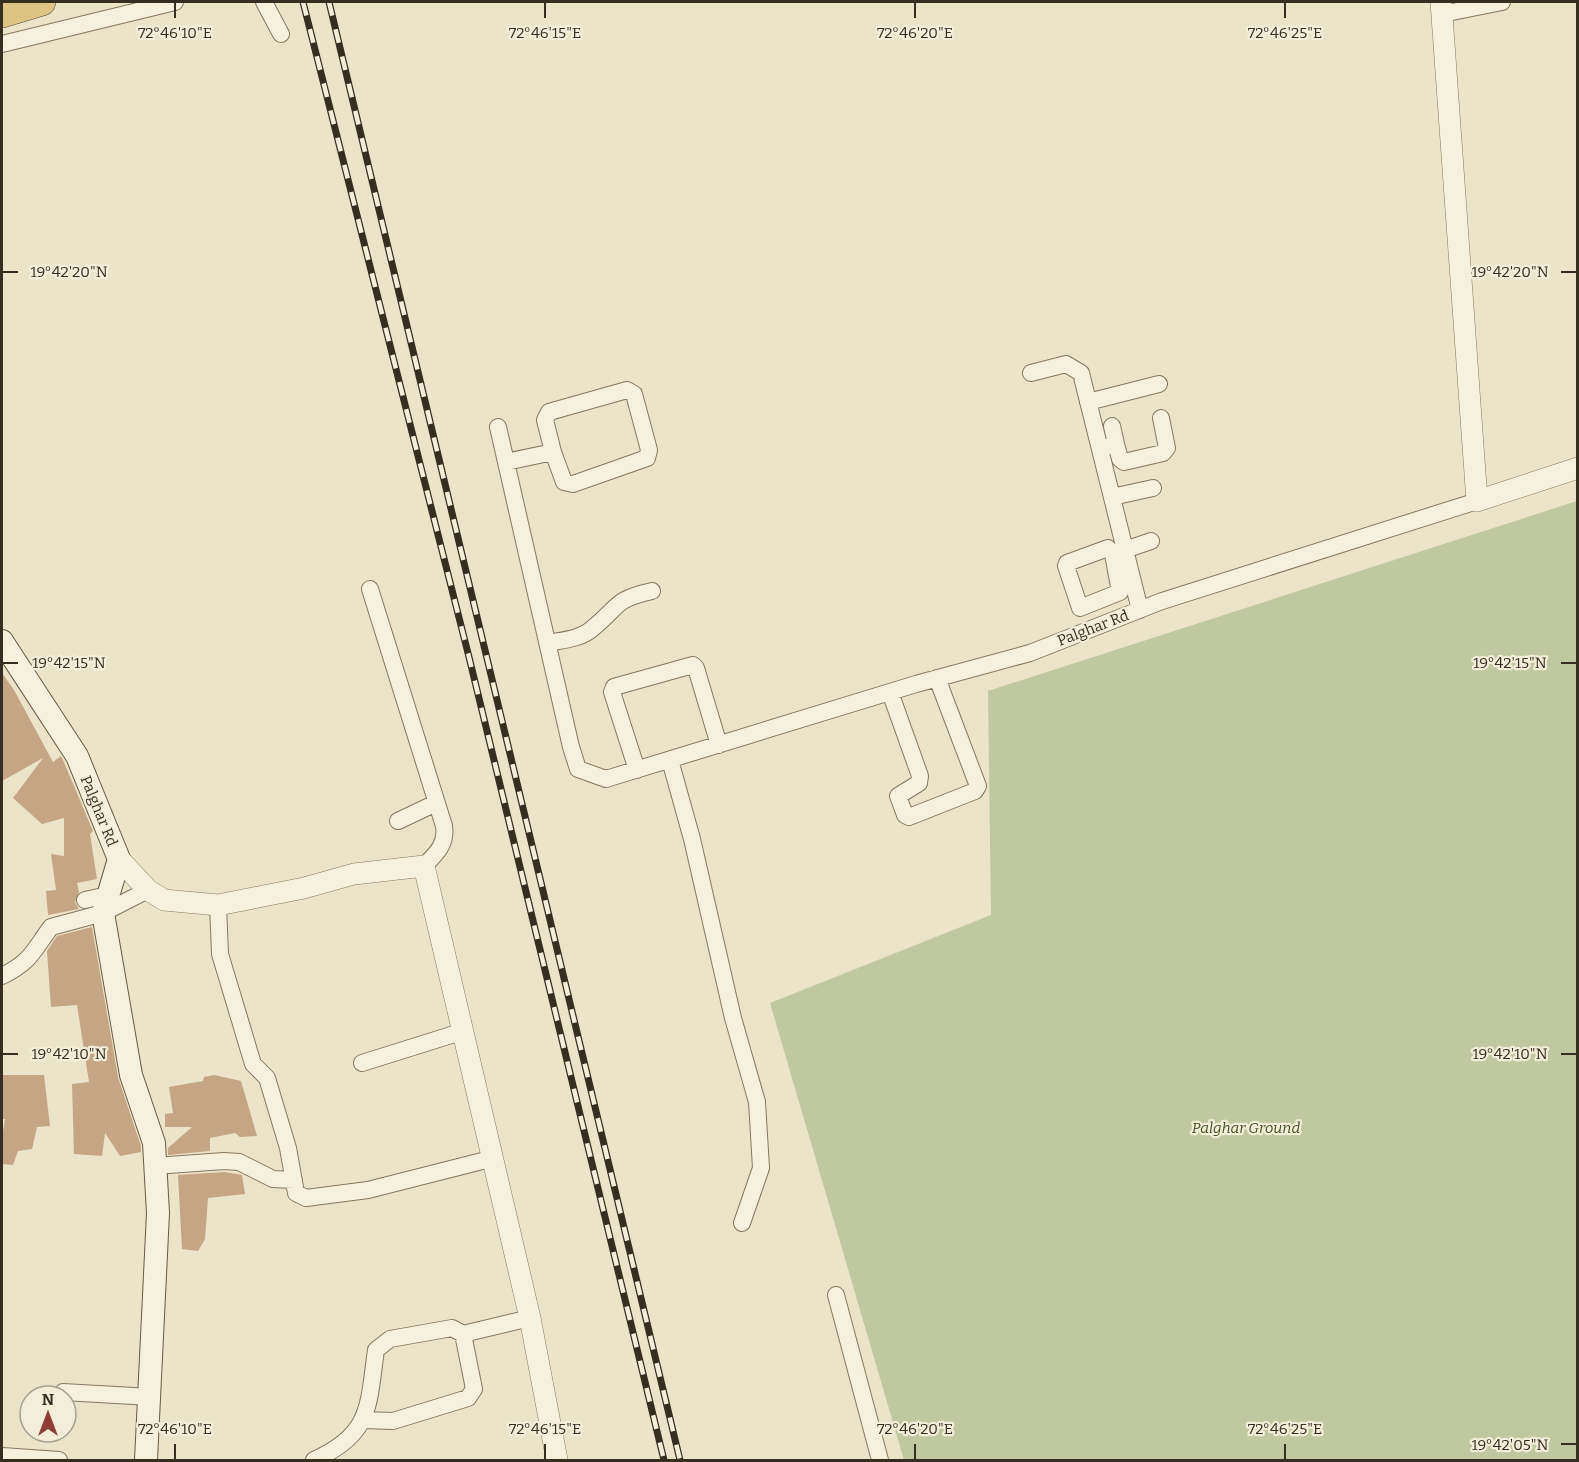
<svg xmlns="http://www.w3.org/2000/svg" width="1579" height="1462" font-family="Bitter,serif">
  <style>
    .green { fill: #bfc89e }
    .building { fill: #c5a583 }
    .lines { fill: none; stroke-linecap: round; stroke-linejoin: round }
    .minor-casing { stroke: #85775f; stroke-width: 18 }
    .tertiary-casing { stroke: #85775f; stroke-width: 22 }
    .secondary-casing { stroke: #675942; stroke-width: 24 }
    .trunk-casing { stroke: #544633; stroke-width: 28 }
    .minor { stroke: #f6f1dc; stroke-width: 16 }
    .tertiary { stroke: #f6f1dc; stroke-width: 21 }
    .secondary { stroke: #f6f1dc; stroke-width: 22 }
    .trunk { stroke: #ddc484; stroke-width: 27 }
    .rail-casing { stroke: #372e22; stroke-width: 7 }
    .rail { stroke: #f3eed8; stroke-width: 4.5; stroke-dasharray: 14; stroke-linecap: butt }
    .ticks { fill: none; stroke: #372e22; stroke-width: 2 }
    .labels { text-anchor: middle; stroke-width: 4.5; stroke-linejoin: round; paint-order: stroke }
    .street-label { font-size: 15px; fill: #372e22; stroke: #f3eed8 }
    .park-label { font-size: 15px; font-style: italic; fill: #44522a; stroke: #f3eed8 }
    .ticks-label { font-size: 15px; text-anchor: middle; fill: #372e22; stroke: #f3eed8; stroke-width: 4.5; stroke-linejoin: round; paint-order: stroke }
  </style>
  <rect width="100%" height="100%" fill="#ebe4c9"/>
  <path class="green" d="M1577,501V1460H904L770,1003L991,915L988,691Z"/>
  <path class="building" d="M2,673L14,690L53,762L61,756L63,760L93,831L90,834L97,879L77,883L79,892L75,902L79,909L48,915L46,891L56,890L51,854L64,856V818L42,824L13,798L43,758L2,781Z
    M92,927L118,1077L141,1146V1152L120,1156L105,1133L102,1156L74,1154L72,1084L89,1082L77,1005L51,1007L47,951L57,936Z
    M2,1075H44L50,1126L37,1127L32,1149L18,1151L13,1165L2,1164V1137L5,1119H2Z
    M214,1075L241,1081L257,1136L240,1137L235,1133L210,1138V1151L168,1155V1148L192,1127H165V1114L173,1113L169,1087L203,1081L204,1077Z
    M224,1172L242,1175L245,1194L208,1198L205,1239L198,1251L182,1249L178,1175Z"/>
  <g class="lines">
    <defs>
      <path id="minor" d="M264,2L281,34
        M1442,14L1502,2
        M2,44L175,2
        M1031,373L1066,364L1081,373L1140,610
        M1088,402L1159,384
        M1112,426L1116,444
        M498,427L571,747L578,769L606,779L916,684L1030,653L1162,601L1477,501
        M1100,448L1116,444L1120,459L1124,462L1163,453L1167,448L1161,418
        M506,462L553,452L545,420L549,412L627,390L634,394L649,450L647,458L573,484L564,482L553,452
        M1112,497L1153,488
        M1113,554L1120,592L1080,608L1066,566L1067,563L1108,548L1113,554L1151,541
        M370,589L444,826C447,844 436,854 424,866
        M548,643C563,640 581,639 593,628C621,605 613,600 652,591
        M890,692L920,776L919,783L898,796L905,815L909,817L975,791L978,786L937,678
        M670,760L692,839L733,1018L757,1102L761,1168L742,1223
        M637,770L612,692L614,687L621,685L693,665L696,668L719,745
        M398,821L436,803
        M85,900L108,895
        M218,905L220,954L253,1064L267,1078L288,1148L296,1193L306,1198L368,1190L494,1158
        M2,976C31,962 33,951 51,927L103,913L148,890
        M362,1063L464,1031
        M155,1166L224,1161L239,1162L273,1179L294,1180
        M836,1295L880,1460
        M463,1334L530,1318
        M63,1392L151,1397
        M2,1456L59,1460
        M314,1460C372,1434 368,1406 376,1350L390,1339L452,1328L463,1334L474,1389L468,1398L393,1421L363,1420"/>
      <path id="tertiary" d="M1441,2L1477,501L1578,468
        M119,859L148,890L164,900L218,905L304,888L354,874L424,866L530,1318L557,1460"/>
      <path id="secondary" d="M2,641L77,756L119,859L103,913L131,1075L154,1143L158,1213L146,1460"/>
      <path id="trunk" d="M2,14L42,2"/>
    </defs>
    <use href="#minor" class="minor-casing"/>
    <use href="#tertiary" class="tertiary-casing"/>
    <use href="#secondary" class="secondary-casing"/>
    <use href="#trunk" class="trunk-casing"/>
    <use href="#minor" class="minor"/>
    <use href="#tertiary" class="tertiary"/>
    <use href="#secondary" class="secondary"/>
    <use href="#trunk" class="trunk"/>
    <defs>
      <path id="rail" d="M303,2L469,657L664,1460
        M329,2L680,1460"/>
    </defs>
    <use href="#rail" class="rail-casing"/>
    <use href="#rail" class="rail"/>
  </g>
  <path class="ticks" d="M175,3V18M545,3V18M915,3V18M1285,3V18M3,272H18M1561,272H1576M3,663H18M1561,663H1576M3,1054H18M1561,1054H1576M175,1444V1459M545,1444V1459M915,1444V1459M1285,1444V1459M1561,1444H1576"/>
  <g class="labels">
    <g class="street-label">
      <text transform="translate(1093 628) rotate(-21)" y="5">Palghar Rd</text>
      <text transform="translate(99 811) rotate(68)" y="5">Palghar Rd</text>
    </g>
    <g class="park-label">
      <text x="1246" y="1133">Palghar Ground</text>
    </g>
  </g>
  <g class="ticks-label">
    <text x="175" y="38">72°46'10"E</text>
    <text x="545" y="38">72°46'15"E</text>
    <text x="915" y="38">72°46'20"E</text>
    <text x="1285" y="38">72°46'25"E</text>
    <text x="69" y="277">19°42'20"N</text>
    <text x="1510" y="277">19°42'20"N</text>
    <text x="69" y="668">19°42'15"N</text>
    <text x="1510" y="668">19°42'15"N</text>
    <text x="69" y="1059">19°42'10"N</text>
    <text x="1510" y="1059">19°42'10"N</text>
    <text x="175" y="1434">72°46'10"E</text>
    <text x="545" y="1434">72°46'15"E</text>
    <text x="915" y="1434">72°46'20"E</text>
    <text x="1285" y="1434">72°46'25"E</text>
    <text x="1510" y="1450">19°42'05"N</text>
  </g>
  <rect width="1579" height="1462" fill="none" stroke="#372e22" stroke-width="6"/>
  <g transform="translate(48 1414)"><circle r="28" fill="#f3eed8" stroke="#a8a18f" stroke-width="1.5"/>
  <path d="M0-4.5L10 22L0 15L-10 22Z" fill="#8f3e35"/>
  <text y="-9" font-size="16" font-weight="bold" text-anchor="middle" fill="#372e22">N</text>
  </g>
</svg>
